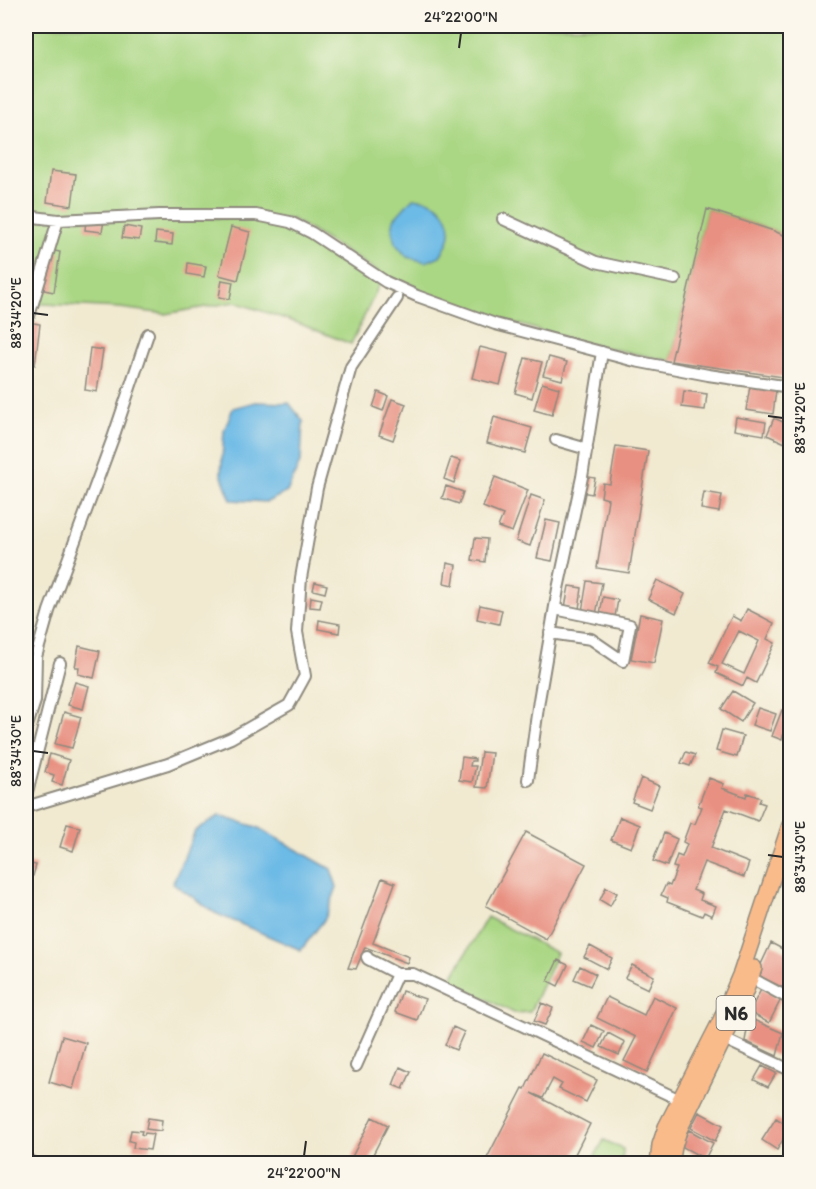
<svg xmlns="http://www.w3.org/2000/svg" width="816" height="1189" font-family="Itim,sans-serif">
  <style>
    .green { fill: #aad784; stroke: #6a8158; stroke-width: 1.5 }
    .water { fill: #6cbae6; stroke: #4c7288; stroke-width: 1.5 }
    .building { fill: #e89182; fill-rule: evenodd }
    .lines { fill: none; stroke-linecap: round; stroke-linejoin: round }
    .minor-casing { stroke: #8e8a7e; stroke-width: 14 }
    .highway-casing { stroke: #8e8a7e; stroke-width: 18 }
    .minor { stroke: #fff; stroke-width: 10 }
    .highway { stroke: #fabb8b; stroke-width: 15 }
    .ticks { fill: none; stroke: #2b2b2b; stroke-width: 2 }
    .labels { text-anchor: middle; stroke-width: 4.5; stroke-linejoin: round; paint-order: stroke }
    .shield { fill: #fbf7ec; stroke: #696865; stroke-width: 1.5 }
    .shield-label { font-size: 20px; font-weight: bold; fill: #2b2b2b }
    .neatline { fill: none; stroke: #2b2b2b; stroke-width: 2 }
    .ticks-label { font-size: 15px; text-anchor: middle; fill: #2b2b2b }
  </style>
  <rect width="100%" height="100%" fill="#fbf7ec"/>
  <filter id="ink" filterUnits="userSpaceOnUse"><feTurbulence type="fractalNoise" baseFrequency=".0167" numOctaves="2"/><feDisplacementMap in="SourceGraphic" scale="12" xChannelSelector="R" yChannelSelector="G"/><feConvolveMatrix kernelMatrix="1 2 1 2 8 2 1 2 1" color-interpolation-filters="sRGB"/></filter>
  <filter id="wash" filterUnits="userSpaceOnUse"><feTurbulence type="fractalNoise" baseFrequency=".008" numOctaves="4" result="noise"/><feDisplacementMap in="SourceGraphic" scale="24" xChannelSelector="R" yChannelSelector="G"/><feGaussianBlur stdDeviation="1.35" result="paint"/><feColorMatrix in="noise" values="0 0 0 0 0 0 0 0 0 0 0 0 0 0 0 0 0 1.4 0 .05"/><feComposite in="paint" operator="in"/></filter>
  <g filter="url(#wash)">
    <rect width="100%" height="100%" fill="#f1ead1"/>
    <path class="green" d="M26,26H790V238L774,231L707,209L671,361L580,342L452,305L407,289L292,219L57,216L26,213Z
      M255,218L289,224L381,281L351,344L298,323L235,302L165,314L120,308L26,303V219Z
      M487,917L557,953L530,1012L514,1013L450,981Z
      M604,1140L623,1149L622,1163H591Z"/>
    <path class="water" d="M413,198C419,199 427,199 432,202C445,208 453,225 449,239C447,245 443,251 440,256L426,262L407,257L395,243L392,230L394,219Z
      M255,402L289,403L303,421L301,460L287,492L267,502L231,500L221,474L224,431L233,408Z
      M219,816L257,827L331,869L337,887L325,919L301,950L215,913L173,883L195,831Z"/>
    <g id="blocks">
      <path class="building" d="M51,171L76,174L72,206L47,202Z
        M707,209L774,231L790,238V378L671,361Z
        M86,219L104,221L102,232L85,230Z
        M124,226L141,229L139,240L122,238Z
        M231,227L250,232L238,280L219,275Z
        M156,232L173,234L172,245L155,243Z
        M50,250L60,252L54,292L44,290Z
        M188,263L206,266L204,277L187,274Z
        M222,280L233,282L230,299L219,297Z
        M28,322L40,324L35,365L26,364V337Z
        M480,347L508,354L500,385L472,378Z
        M90,348L103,350L97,392L85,390Z
        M549,357L567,362L562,380L543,375Z
        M525,358L542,362L532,398L515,393Z
        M542,383L559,388L552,415L534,410Z
        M750,386L776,390L773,414L746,410Z
        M684,391L707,394L705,410L682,407Z
        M378,392L388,396L383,411L373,407Z
        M392,399L406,404L393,440L379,435Z
        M494,417L532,428L525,453L487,443Z
        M736,417L766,422L764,435L734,430Z
        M774,418L790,425V445L767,435Z
        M616,446L648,451L629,573L597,568L608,499L601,497L603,483L610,484Z
        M451,458L461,461L454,483L444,479Z
        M583,476L595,478L592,494L580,492Z
        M495,477L528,490L512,532L498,527L503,515L483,507Z
        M446,486L463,492L459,504L442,498Z
        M704,492L722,495L719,512L701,509Z
        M531,495L545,500L530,546L516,541Z
        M546,520L560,523L552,561L537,558Z
        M475,538L487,539L485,562L472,560Z
        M447,563L456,565L453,585L444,583Z
        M657,580L685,594L676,613L648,599Z
        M587,581L602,583L595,620L581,618Z
        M315,582L327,585L325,593L313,590Z
        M569,586L582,588L579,609L565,607Z
        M311,597L322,599L320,608L310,607Z
        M603,597L618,600L614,622L599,620Z
        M480,605L502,610L499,624L477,619Z
        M747,609L774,623L767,639L775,643L756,683L747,678L743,686L716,673L718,667L709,663L732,616L741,621ZM739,631L759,641L744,674L722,664Z
        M640,614L663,619L654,663L631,659Z
        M319,620L340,624L339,633L318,629Z
        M79,646L100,651L94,678L78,674L79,667H75Z
        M75,682L89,686L83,709L68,705Z
        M733,691L753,703L741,722L721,709Z
        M758,708L776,714L770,731L752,725Z
        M782,710L790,713L782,740L772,736Z
        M64,712L81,717L72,748L55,744Z
        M722,730L743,736L737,757L716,751Z
        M481,752L492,753L487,788L476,787Z
        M686,752L695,755L690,766L681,763Z
        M50,754L69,760L62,785L52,782L54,775L45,772Z
        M462,757L475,759V761H471L470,766H476L472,782L459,780Z
        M641,778L659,786L650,809L632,802Z
        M709,778L724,784L722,788L746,797L747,793L761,798L759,802L765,804L758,821L726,809L711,848L749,863L744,877L704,862L693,890L702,894L700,900L716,906L712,916L704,912L702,916L667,902L668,898L661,895L666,884L670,886L677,868L673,867L677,855L682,857L687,844L683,842L690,823L695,824L702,807L698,806Z
        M620,817L640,825L631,848L611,840Z
        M67,824L80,827L73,851L60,847Z
        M526,832L586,864L546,939L486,906Z
        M664,833L677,839L667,866L653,861Z
        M26,863L36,865L33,876L26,875Z
        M382,878L395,883L373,943L409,957L407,963L365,947L356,969L348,968Z
        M606,887L617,893L610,906L600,900Z
        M771,943L790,953V980L786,989L756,975Z
        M590,946L612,958L607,969L584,957Z
        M558,960L568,965L558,986L548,981Z
        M632,965L654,976L648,989L625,978Z
        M580,966L596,974L590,986L574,979Z
        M762,988L781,999L769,1023L749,1012Z
        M402,991L425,999L417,1020L395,1012Z
        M653,996L677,1008L647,1072L624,1061L636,1037L597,1018L607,997L644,1015Z
        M542,1003L553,1008L545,1025L534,1021Z
        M749,1018L783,1033L777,1056L745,1041Z
        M591,1025L604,1031L596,1048L583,1042Z
        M453,1027L464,1032L456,1050L445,1045Z
        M608,1033L625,1042L619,1055L601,1047Z
        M62,1036L86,1043L73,1089L49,1082Z
        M542,1053L597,1080L586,1102L559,1089L562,1084L553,1079L543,1098L531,1093L590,1124L570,1164H484L523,1088L525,1089Z
        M762,1066L776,1073L768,1087L754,1080Z
        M400,1067L411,1072L403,1089L393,1085Z
        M699,1112L723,1125L715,1141L691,1128Z
        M372,1117L388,1125L368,1164H364L352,1157Z
        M148,1118L162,1120L161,1131L146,1129Z
        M776,1118L790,1127L777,1150L762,1140Z
        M131,1130L142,1131L141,1134L144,1135L145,1133L153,1134L150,1150L133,1148L134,1142L129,1141Z
        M689,1130L713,1143L705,1159L681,1146Z"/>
    </g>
  </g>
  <g filter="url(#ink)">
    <use href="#blocks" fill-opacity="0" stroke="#8e8a7e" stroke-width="1.5"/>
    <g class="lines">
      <defs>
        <path id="minor" d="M26,216L58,220L159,215H256L290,222L312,233L386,282L417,296L495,324L635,361L708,375L790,387
          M503,219L596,262L675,279
          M29,316L58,220
          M556,440L587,449
          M550,633L591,639L623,661L630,625L555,609
          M26,729L35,701L36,657L49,611L113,438L148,334
          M528,780L539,700L558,589L582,477L602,352
          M26,796L60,663
          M26,807L168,764L231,738L289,705L305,676L297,632L301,578L317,488L351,367L397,298
          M367,957L368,959L397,974
          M751,978L790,999
          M724,1039L790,1070
          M356,1066L397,974H413L680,1100
          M26,1156L33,1164"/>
        <path id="highway" d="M658,1164L660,1145L666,1127L721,1020L741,973L790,825
          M671,1164L674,1147L679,1130L739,1008L754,968"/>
      </defs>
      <use href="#minor" class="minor-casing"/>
      <use href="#highway" class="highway-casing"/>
      <use href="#minor" class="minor"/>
      <use href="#highway" class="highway"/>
    </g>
  </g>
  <path class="ticks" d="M459,48L461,33M33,313L48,315M768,416L783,418M33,751L48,753M768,855L783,857M304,1156L306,1141"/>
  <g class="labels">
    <rect class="shield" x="716.5" y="996" width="39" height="34" rx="4.5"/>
    <g class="shield-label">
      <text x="736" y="1020">N6</text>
    </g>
  </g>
  <rect width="816" height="1189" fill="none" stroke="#fbf7ec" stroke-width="66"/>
  <rect x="33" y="33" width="750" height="1123" class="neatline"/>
  <g class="ticks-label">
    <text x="461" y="22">24°22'00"N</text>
    <text transform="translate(16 313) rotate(-90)" y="5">88°34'20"E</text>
    <text transform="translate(800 418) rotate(-90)" y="5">88°34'20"E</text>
    <text transform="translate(16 751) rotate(-90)" y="5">88°34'30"E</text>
    <text transform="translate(800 857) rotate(-90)" y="5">88°34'30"E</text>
    <text x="304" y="1178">24°22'00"N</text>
  </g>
</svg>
